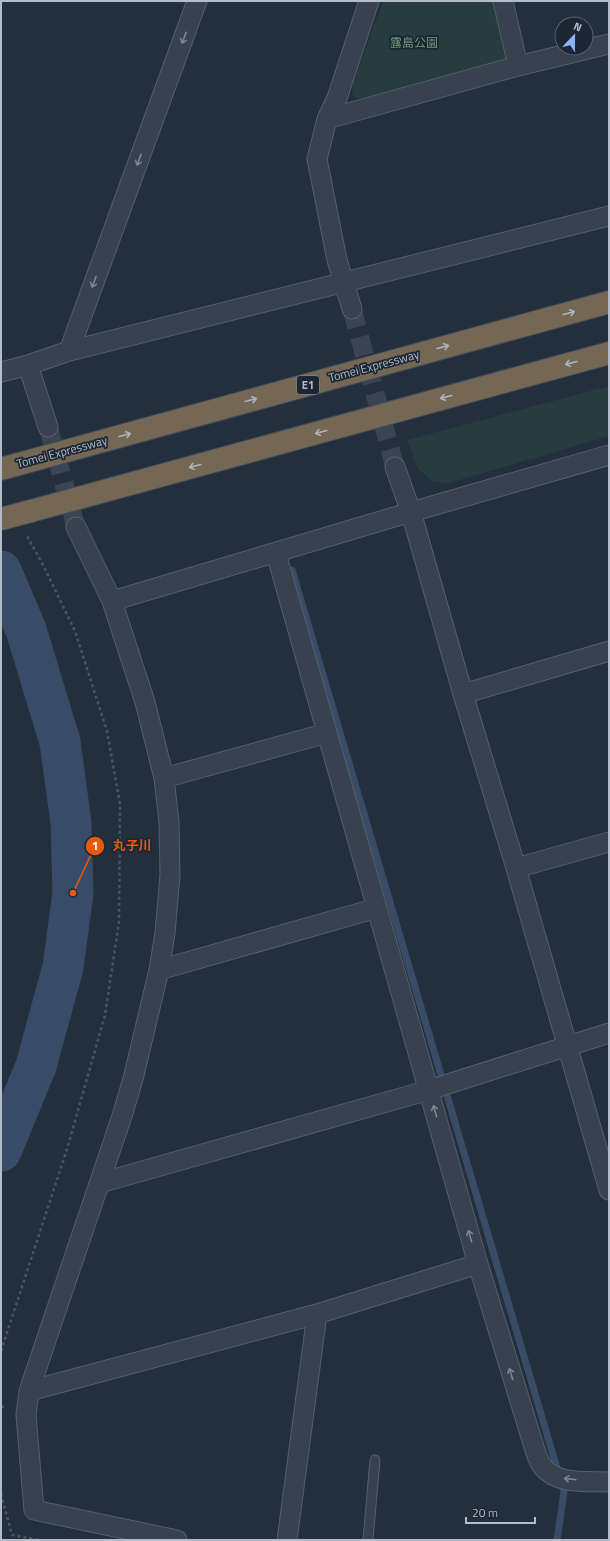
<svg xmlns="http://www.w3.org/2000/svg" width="610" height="1541" font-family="'Titillium Web','Noto Sans JP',sans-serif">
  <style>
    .green { fill: #263c3f }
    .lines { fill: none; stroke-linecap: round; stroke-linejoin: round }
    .stream { stroke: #394c67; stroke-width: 7 }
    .river { stroke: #394c67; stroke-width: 41 }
    .minor-tunnel { stroke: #3a4453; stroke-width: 19; stroke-dasharray: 19 10; stroke-linecap: butt }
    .service-casing { stroke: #565f6c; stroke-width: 11 }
    .minor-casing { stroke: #565f6c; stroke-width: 21 }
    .motorway-casing { stroke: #434c59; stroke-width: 24 }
    .path { stroke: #44595c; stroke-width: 2.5; stroke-dasharray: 3 3; stroke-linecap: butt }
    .service { stroke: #38414e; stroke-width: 9 }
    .minor { stroke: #38414e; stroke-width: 19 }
    .motorway { stroke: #746855; stroke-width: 22 }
    .motorway-bridge-casing { stroke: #434c59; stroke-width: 24; stroke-linecap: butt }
    .motorway-bridge { stroke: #746855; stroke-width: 22 }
    .oneway { stroke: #7c8592 }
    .oneway2 { stroke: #aeb4bd }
    .labels { text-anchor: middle; stroke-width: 3.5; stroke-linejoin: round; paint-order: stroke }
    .shield { fill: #1d2633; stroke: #878f9c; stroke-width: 1 }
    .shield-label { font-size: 11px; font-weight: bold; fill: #b4bcc9 }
    .park-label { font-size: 12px; fill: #6b9a76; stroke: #1d2633 }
    .street-label { font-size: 12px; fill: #b4bcc9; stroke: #1d2633 }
    .leader { fill: none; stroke: #e8590c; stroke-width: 1.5 }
    .callout-dot { fill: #e8590c; stroke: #1d2633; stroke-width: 1.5 }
    .mark-label { font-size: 12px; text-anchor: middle; font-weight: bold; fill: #fff }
    .callout-label { font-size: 13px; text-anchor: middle; font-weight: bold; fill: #e8590c; stroke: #1d2633; stroke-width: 3.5; stroke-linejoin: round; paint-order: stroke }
  </style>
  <rect width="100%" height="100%" fill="#242f3e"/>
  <path class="green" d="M383,1H494L510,61L367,99L357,98L352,94L353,84Z
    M609,386V436L449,483L432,481L418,469L407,440Z"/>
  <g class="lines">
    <path class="stream" d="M292,570L564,1492L557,1540"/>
    <path class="river" d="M1,571L26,630L60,742L71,823L73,893L63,967L36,1066L1,1151"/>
    <path class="minor-tunnel" d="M352,309L395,467
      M48,427L76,527"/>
    <defs>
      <path id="service" d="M368,1540L375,1460"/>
      <path id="minor" d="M503,1L518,66
        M327,119L518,66L609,44
        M352,309L337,260L317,159L327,119L337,98L369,1
        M69,351L197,1
        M28,365L48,427
        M1,372L28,365L69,351L609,216
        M395,467L411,512L463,694L516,868L609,1190
        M76,527L112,601L145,702L164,778L169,822L170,875L165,933L159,970L133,1079L122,1116L58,1305L29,1391L26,1415L34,1510L177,1540
        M276,553L478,1264L535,1450C537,1456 539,1463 543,1467C557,1485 588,1481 609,1482
        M112,601L411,512L609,455
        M463,694L609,651
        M164,778L327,733
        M516,868L609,842
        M159,970L377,908
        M100,1183L429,1090L609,1033
        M29,1391L317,1314L478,1264
        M287,1540L317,1314"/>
      <path id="motorway" d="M1,469L609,302
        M31,511L609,353"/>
    </defs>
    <use href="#service" class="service-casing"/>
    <use href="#minor" class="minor-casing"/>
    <use href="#motorway" class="motorway-casing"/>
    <path class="path" d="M1,1351L68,1146L105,1015L119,922L120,804L107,731L75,631L42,563L27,536
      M1,1406L6,1408
      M1,1494L12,1535L40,1540"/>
    <use href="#service" class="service"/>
    <use href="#minor" class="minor"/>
    <use href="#motorway" class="motorway"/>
    <defs>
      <path id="motorway-bridge" d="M1,519L31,511"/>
    </defs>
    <use href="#motorway-bridge" class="motorway-bridge-casing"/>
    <use href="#motorway-bridge" class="motorway-bridge"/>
  </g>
  <defs><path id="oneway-shaft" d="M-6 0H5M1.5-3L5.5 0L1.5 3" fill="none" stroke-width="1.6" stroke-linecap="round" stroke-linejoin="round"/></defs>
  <g class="oneway">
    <use href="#oneway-shaft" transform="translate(184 38) rotate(110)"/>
    <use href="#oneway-shaft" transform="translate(139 160) rotate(110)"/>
    <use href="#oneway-shaft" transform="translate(94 282) rotate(110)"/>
    <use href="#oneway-shaft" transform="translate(435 1111) rotate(-106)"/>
    <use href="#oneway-shaft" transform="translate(470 1236) rotate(-106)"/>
    <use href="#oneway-shaft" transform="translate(511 1374) rotate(-107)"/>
    <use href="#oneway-shaft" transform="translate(570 1479) rotate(-173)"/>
  </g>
  <g class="oneway2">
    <use href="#oneway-shaft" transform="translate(569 313) rotate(-15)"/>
    <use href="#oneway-shaft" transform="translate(443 347) rotate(-15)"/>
    <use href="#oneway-shaft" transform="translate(571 363) rotate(165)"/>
    <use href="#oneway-shaft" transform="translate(446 397) rotate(165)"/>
    <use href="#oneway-shaft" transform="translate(251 400) rotate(-15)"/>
    <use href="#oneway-shaft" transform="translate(321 432) rotate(165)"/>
    <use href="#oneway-shaft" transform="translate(125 435) rotate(-15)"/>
    <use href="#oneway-shaft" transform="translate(195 466) rotate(165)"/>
  </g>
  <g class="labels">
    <rect class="shield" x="297" y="376" width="22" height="18" rx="3"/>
    <g class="shield-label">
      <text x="308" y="389">E1</text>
    </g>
    <g class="park-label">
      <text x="414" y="47">露島公園</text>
    </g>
    <g class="street-label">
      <text transform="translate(374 366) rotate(-15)" y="4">Tomei Expressway</text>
      <text transform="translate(62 452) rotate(-15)" y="4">Tomei Expressway</text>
    </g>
  </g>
  <path class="leader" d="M73 893L95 846"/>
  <g class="callout-dot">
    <circle cx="73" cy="893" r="4"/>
    <circle cx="95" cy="846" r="10"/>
  </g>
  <g class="mark-label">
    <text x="95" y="850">1</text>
  </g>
  <g class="callout-label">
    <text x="132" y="850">丸子川</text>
  </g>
  <rect width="610" height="1541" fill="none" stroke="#b4bcc9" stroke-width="4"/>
  <g transform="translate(574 36) rotate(22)"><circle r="19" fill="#1d2633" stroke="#59626f"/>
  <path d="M0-3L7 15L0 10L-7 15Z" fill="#8ab4f8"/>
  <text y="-6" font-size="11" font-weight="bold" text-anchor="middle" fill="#b4bcc9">N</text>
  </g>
  <path d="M466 1517v6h69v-6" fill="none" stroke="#b4bcc9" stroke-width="2"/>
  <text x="472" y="1517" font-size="12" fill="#b4bcc9" stroke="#1d2633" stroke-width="3" paint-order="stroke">20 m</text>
</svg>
